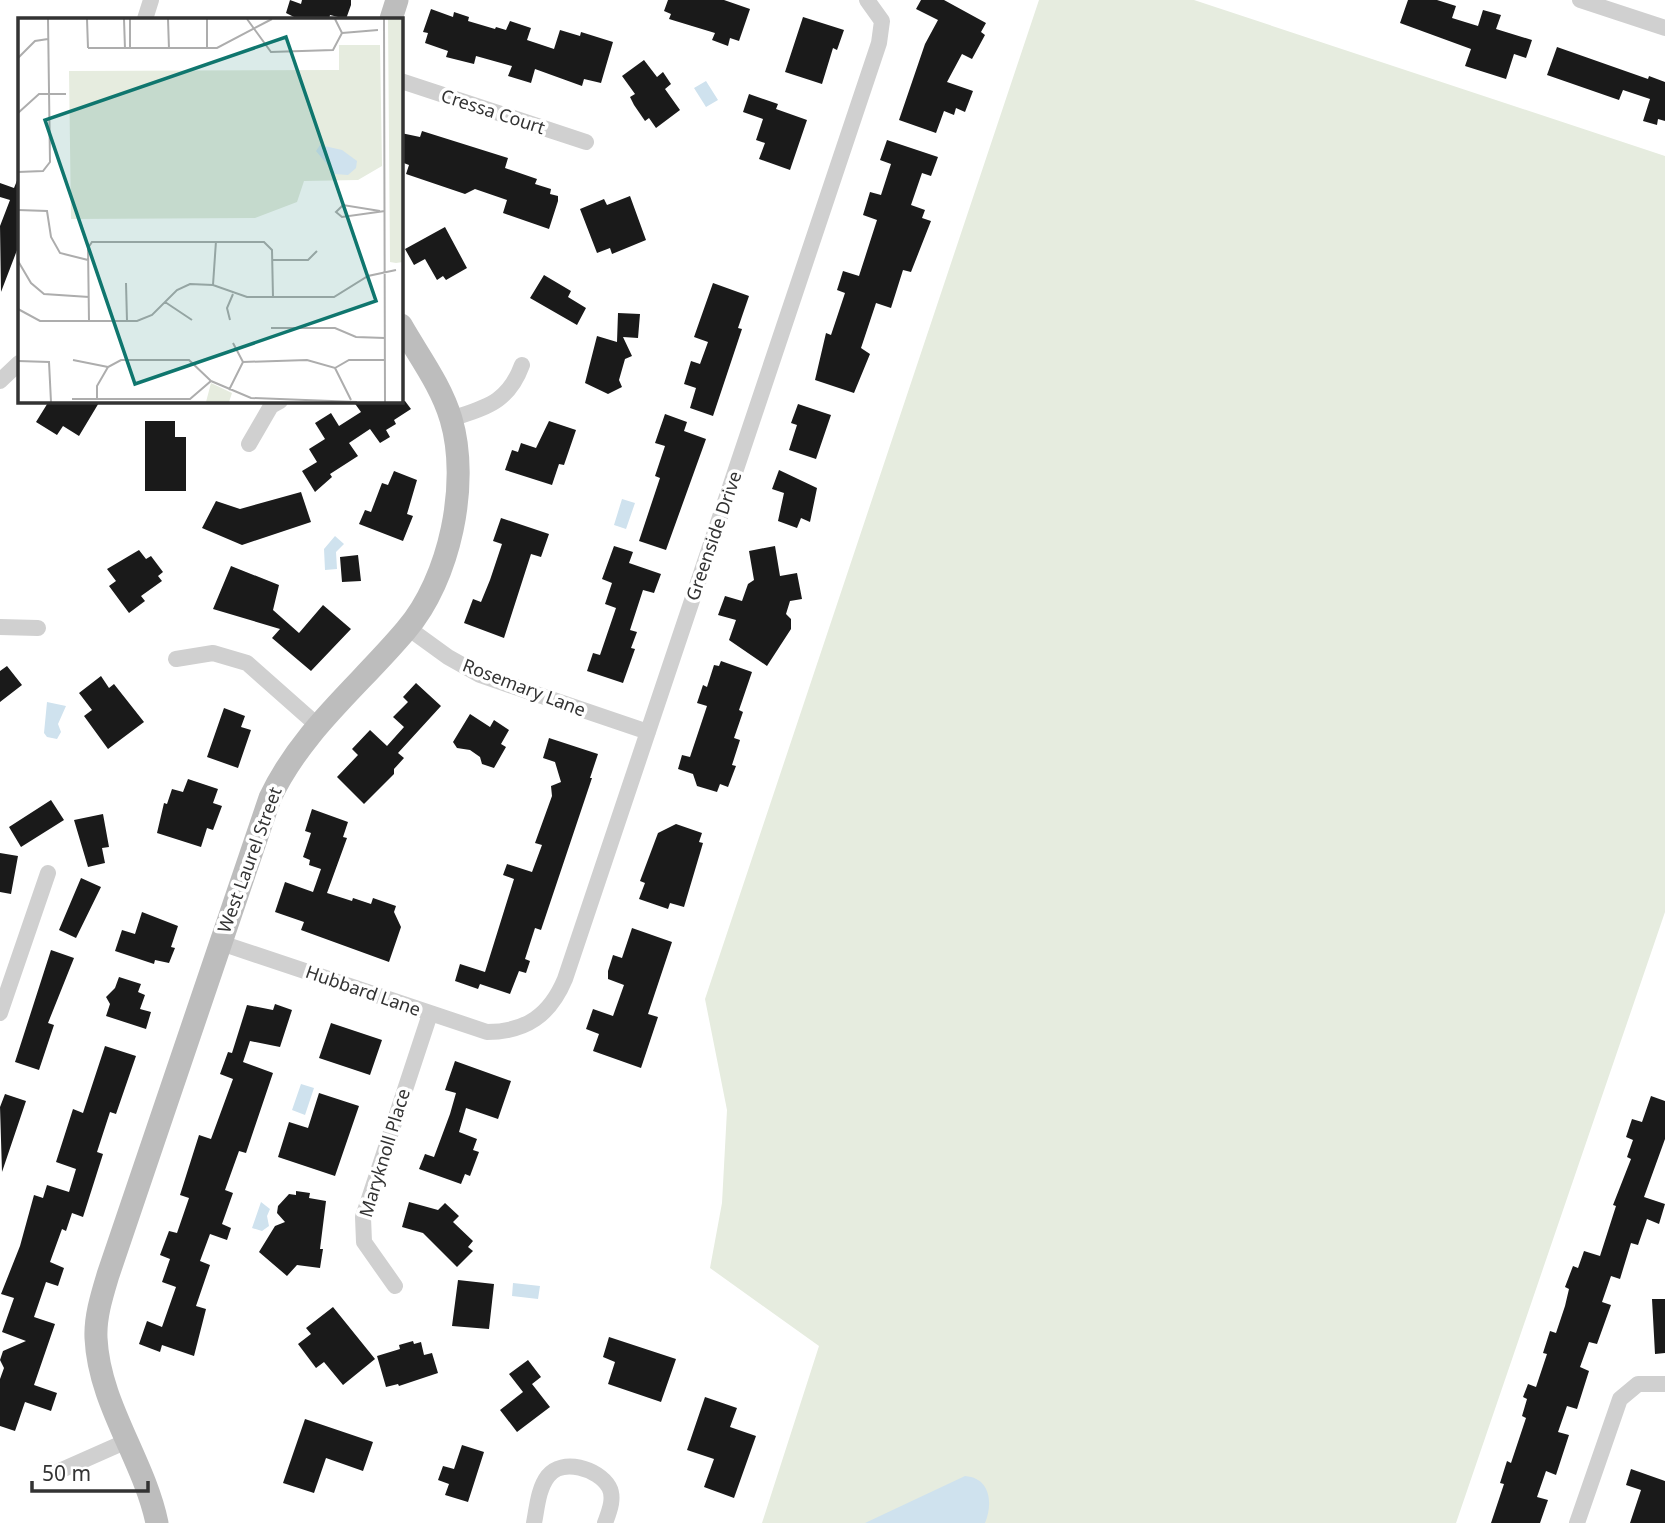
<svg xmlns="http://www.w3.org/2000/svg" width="1665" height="1523" font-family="'Noto Sans',sans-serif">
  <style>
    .green { fill: #e6ecdf }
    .water { fill: #cfe2ee }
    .building { fill: #1a1a1a }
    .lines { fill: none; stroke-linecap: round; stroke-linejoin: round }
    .street { stroke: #d0d0d0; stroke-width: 16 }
    .secondary { stroke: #bdbdbd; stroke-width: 23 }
    .labels { text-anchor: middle; stroke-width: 7; stroke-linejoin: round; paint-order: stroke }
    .street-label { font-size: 18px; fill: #333; stroke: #fff }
    .inset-road { fill: none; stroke: #adadad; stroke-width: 2 }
    .view { fill: #0f766e; fill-opacity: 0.15; stroke: #0f766e; stroke-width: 3.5 }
    .inset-edge { fill: none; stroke: #333; stroke-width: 3.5 }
  </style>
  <rect width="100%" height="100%" fill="#fff"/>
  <path class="green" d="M1039,0H1194L1665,156V912L1456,1523H762L819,1346L710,1268L722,1203L727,1110L705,999Z"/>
  <path class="water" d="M706,81L718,100L706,107L694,88Z
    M622,499L635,503L626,529L614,525Z
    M335,536L344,544L336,552L337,569L325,570L324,549Z
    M47,702L66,706L58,724L61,732L57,739L47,737L44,733Z
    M301,1084L314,1088L305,1115L292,1110Z
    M261,1202L270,1209L267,1216L269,1226L262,1231L252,1228Z
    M513,1283L540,1286L538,1299L512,1296Z
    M965,1476C991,1478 993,1504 985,1523H865Z"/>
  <path class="building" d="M290,0L301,4L302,0H351V5L346,19L330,15L329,19H298L286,13Z
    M668,0H724L750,9L739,41L730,38L728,46L712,40L715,33L669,19L671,14L664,11Z
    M921,0H944L986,23L981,32L985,35L972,59L962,54L947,82L973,91L965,112L956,108L954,115L944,111L936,133L899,120L925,44L938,20L916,9Z
    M1408,0H1437L1456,6L1452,18L1478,26L1483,10L1501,15L1496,29L1532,40L1526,58L1514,54L1506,79L1465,66L1471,49L1400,23Z
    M431,9L453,17L454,12L469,17L468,21L495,29L496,27L506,30L510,21L531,28L527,40L554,49L560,30L580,36L581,32L613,42L601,83L584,79L582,86L535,69L531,83L508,76L512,66L476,56L474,64L446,57L448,51L425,43L428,33L423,32Z
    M803,17L844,30L837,50L833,48L822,84L785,72Z
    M1557,47L1648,79L1649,76L1665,82V121L1658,119L1657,125L1643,121L1650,99L1623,90L1619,100L1547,75Z
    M644,60L657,77L663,72L671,84L665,89L680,110L656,128L649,118L645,121L634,105L630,97L635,94L622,76Z
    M749,94L778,104L776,109L807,120L790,170L759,159L765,143L756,140L763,119L743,112Z
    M422,131L508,158L505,168L537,179L535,184L551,189L550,194L558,196V201L549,229L503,213L507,200L475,189L465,194L406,174L409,165L401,162V133L420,137Z
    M887,140L938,157L931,176L922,173L911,205L925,210L922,218L931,221L911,272L903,270L891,308L876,303L861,348L870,354L854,393L815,380L826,333L831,335L845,293L837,290L843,271L859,276L877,220L863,215L870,192L881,195L891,164L880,160Z
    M18,178L19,245L1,292L0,226L10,200L0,197V183L14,188Z
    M630,196L646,240L612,254L610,248L597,253L580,209L604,199L607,205Z
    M445,227L467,268L446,280L443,276L437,280L425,259L414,265L405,249Z
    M544,275L571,291L568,297L586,308L577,325L530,298Z
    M713,283L749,296L738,328L742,329L713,416L690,408L696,388L684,384L691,361L700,364L708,342L694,337Z
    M618,313L640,314L638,338L623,337L632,356L625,359L619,380L622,387L608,394L585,383L597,336L617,342Z
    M49,401H100L79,436L63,426L57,435L36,422Z
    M353,401H405L411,409L394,420L396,424L386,430L390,437L380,443L370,429L349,443L358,456L330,474L332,477L315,492L302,471L317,462L309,449L325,439L315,423L331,413L339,426L361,412Z
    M798,404L831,415L816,459L789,450L797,425L791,423Z
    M665,414L687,422L684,431L706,439L666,550L639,541L660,478L655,476L665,446L655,443Z
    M145,421H175V437H186V491H145Z
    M549,421L576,430L564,465L559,464L552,485L505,470L512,450L518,452L521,443L536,448Z
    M779,470L817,488L810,522L801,518L797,528L778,521L784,493L772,489Z
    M394,471L417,480L407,514L413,516L403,541L359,524L365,510L371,512L382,483L388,485Z
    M301,492L311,522L242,545L202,528L216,501L240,509Z
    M501,518L549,534L541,557L531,554L504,638L464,623L473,599L481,602L490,580L502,544L493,541Z
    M614,546L633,552L629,563L661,574L654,593L643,590L630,630L637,632L631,648L635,649L623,683L587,671L593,653L600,655L616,608L605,604L612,583L602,579Z
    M775,546L780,576L797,573L802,599L790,601L786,614L791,619V629L767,666L729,640L736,620L718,615L725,596L742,601L748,584L754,580L749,551Z
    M139,550L146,559L151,556L163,572L158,576L162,581L141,596L145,601L129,613L109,586L116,581L107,569Z
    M358,555L361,581L342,582L340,557Z
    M231,566L279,585L273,610L299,633L323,605L351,629L311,671L272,638L280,629L213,609Z
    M721,661L752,672L739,710L743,712L734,738L740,740L732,765L736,766L728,787L720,784L717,792L697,786L693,774L678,769L682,755L690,757L707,706L697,703L703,685L707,687L714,665L719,666Z
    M7,666L22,685L0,702V671Z
    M101,676L109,688L114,684L144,722L108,749L84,716L92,710L79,693Z
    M416,683L441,706L398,753L404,758L394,769V774L364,804L337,777L358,755L352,749L370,730L387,746L404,727L393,717L408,702L403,697Z
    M224,708L245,716L241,727L251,730L238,768L207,757Z
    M470,714L490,727L494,720L509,730L501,744L506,747L494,768L482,764L480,757L470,750L457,748L453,742Z
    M549,738L598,754L590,778H592L541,930L535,928L525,959L530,961L526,973L519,971L510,994L480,984L478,989L455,981L460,964L485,972L514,879L503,875L507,864L532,872L542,845L535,843L552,796L551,786L561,782L555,762L543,758Z
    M188,779L218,789L213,803L222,806L213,830L207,828L201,847L157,833L164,803L167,804L172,789L183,792Z
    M51,800L64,820L21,847L9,827Z
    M312,809L348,822L343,837L347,838L327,893L352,901L353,898L371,904L373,898L396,906L394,912L401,927L389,962L301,930L304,922L275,912L285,882L313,892L321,869L309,865L310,860L303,857L311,833L305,831Z
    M103,814L109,847L102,848L105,863L88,867L74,820Z
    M676,824L702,833L699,842L703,843L684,907L670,903L668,909L639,899L645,883L640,881L658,833Z
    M0,853L18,856L11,894L0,892Z
    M81,878L101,887L76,938L59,930Z
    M142,912L178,926L171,947L175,948L169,963L155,960L154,964L115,951L122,930L135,934Z
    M632,928L672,942L648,1014L658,1017L641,1068L593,1051L599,1034L586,1029L593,1009L613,1016L624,985L608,979V971L613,955L622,958Z
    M51,950L74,958L48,1023L54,1025L39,1070L15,1062Z
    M119,977L141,984L138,992L145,995L140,1009L151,1012L146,1029L106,1016L110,1004L106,997L115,988Z
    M275,1004L292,1010L280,1047L250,1041L243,1062L273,1073L246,1153L239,1151L225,1190L233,1193L222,1224L231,1228L227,1240L210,1234L200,1261L210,1265L196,1306L206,1309L194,1356L162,1345L160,1352L139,1344L147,1321L162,1327L176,1287L162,1282L170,1259L160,1255L169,1231L177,1233L189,1198L180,1195L199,1135L211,1139L233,1079L220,1074L228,1052L232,1053L247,1005L273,1010Z
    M331,1023L382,1040L370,1075L319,1058Z
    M105,1046L136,1056L116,1114L110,1112L97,1152L103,1154L83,1217L72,1213L66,1231L62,1229L50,1262L64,1268L58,1286L46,1282L34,1317L55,1324L34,1385L57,1393L51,1411L25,1402L15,1431L0,1426V1379L4,1368L0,1360L3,1351L26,1341L2,1332L14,1298L1,1294L20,1246L34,1195L43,1198L47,1185L69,1192L76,1169L56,1162L73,1109L83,1113Z
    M455,1061L511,1081L498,1119L466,1108L459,1132L477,1139L473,1150L479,1152L470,1176L465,1174L461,1184L419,1169L425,1154L434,1157L450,1114L456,1093L445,1090Z
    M319,1093L359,1106L335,1176L278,1157L289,1122L308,1128Z
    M5,1094L26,1101L2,1172L0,1107Z
    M1651,1096L1665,1101V1139L1644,1197L1665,1204L1659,1224L1647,1219L1638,1245L1631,1243L1620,1279L1611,1276L1602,1302L1611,1305L1597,1344L1589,1342L1580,1367L1589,1371L1577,1409L1567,1406L1558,1432L1569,1435L1556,1475L1546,1471L1537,1497L1548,1500L1540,1523H1491L1504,1484L1500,1483L1507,1461L1511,1463L1526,1418L1522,1416L1527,1399L1523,1397L1528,1384L1536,1387L1547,1354L1543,1353L1550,1331L1556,1333L1565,1306L1569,1289L1565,1287L1573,1266L1578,1268L1584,1251L1600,1256L1616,1206L1613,1205L1631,1159L1627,1157L1633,1140L1626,1137L1632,1119L1642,1122Z
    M296,1191L310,1193L309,1198L326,1201L320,1249H323L320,1268L297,1265L287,1276L259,1252L275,1226L285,1222L277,1213L278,1206L289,1194L296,1195Z
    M409,1202L438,1210L445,1203L459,1216L453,1222L473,1241L468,1247L473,1251L457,1267L423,1233L402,1227Z
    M458,1280L494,1284L489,1329L452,1326Z
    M1652,1299H1665V1353L1655,1354Z
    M333,1307L375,1359L343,1385L324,1362L316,1368L298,1344L311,1334L306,1328Z
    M609,1337L676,1359L661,1402L608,1384L615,1362L603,1357Z
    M413,1341L414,1344L421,1342L424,1355L432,1353L438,1373L399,1386L398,1384L386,1387L377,1356L400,1349L399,1345Z
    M528,1360L541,1377L532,1384L550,1407L517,1432L500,1410L523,1392L509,1374Z
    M705,1397L737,1408L730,1427L756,1436L734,1498L704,1487L714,1459L687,1450Z
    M305,1419L373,1442L363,1471L326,1458L314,1493L283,1483Z
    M462,1445L484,1452L468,1502L445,1495L449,1484L438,1480L443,1466L454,1469Z
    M1631,1469L1665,1481V1523H1630L1641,1490L1626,1485Z"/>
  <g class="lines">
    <path class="street" d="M1580,0L1665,28
      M145,19L151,0
      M401,81L586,142
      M0,381L19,363
      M451,419C486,407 508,403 522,365
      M249,444L271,406L280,401
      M0,627L38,628
      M408,628L448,657L480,675L648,732
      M176,659L213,653L247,663L317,725
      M221,943L487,1032C526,1032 550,1015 565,979L879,43L882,21L867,0
      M0,1013L48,873
      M395,1286L364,1242L363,1217L430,1014
      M57,1472L127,1441
      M534,1523C537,1508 538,1489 548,1476C562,1458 598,1468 609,1487C615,1498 609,1512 605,1523
      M1577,1523L1620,1399L1638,1384H1665"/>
    <path class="secondary" d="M391,19L397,0
      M157,1523C144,1460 99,1404 96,1338C95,1317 102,1295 108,1275L270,798C302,730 359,686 406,630C450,579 470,483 451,419C441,385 418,355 401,325"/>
  </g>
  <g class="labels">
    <g class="street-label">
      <text transform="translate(493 112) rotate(18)" y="6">Cressa Court</text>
      <text transform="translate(714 536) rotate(-71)" y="6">Greenside Drive</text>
      <text transform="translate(524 688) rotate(21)" y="6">Rosemary Lane</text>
      <text transform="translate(250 860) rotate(-70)" y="6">West Laurel Street</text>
      <text transform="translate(363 991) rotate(19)" y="6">Hubbard Lane</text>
      <text transform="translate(385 1153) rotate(-73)" y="6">Maryknoll Place</text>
    </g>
  </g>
  <g transform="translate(18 18)">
    <rect width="385" height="385" fill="#fff"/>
    <path d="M370,1H385V244L378,245L372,244ZM321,27H362L364,148L340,162L286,163L279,184L237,200L53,201L51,53L321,52ZM193,365L214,375L211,384H188Z" fill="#e6ecdf"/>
    <path d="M302,127L324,132L339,143L338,150L330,157L317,156L298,133Z" fill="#cfe2ee"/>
    <path class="inset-road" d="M69,1L70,30M106,1L107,31M112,1V31M150,1L151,31M229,1L253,34L315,32L324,15L317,1M366,1L367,384M324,15L360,12M70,30H199L254,1M189,30V1M0,40L17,23L30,21M0,95L21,76H48M0,154L25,153L32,144L30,1M0,192L29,193L33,219L42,235L70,242M362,193L325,187L318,194L324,199L367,193M254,242H290L299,233M0,243L13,265L26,276L71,279M108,265L109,303M195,267L198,223M147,284L174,302M0,291L22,303H119L134,297L159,272L172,266L195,267L229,279H316L350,258L378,252M212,302L209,290L215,276M71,303L70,230L74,224H246L254,232L255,279M253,310H317L338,319L367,320M55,342L90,349M0,343L31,344L33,384M225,344L289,342L317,350L331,342H367M317,350L333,382M211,372L225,344L215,325M54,381H172L193,363L233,380L339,384M79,381V368L90,349L103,342H171L193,363"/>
    <path class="view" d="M268,19L358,283L117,366L27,102Z"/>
    <rect width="385" height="385" class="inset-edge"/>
  </g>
  <path d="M32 1481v10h116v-10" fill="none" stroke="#333333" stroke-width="3.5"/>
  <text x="42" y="1481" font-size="21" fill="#333333" stroke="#ffffff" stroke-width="5" paint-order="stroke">50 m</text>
</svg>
